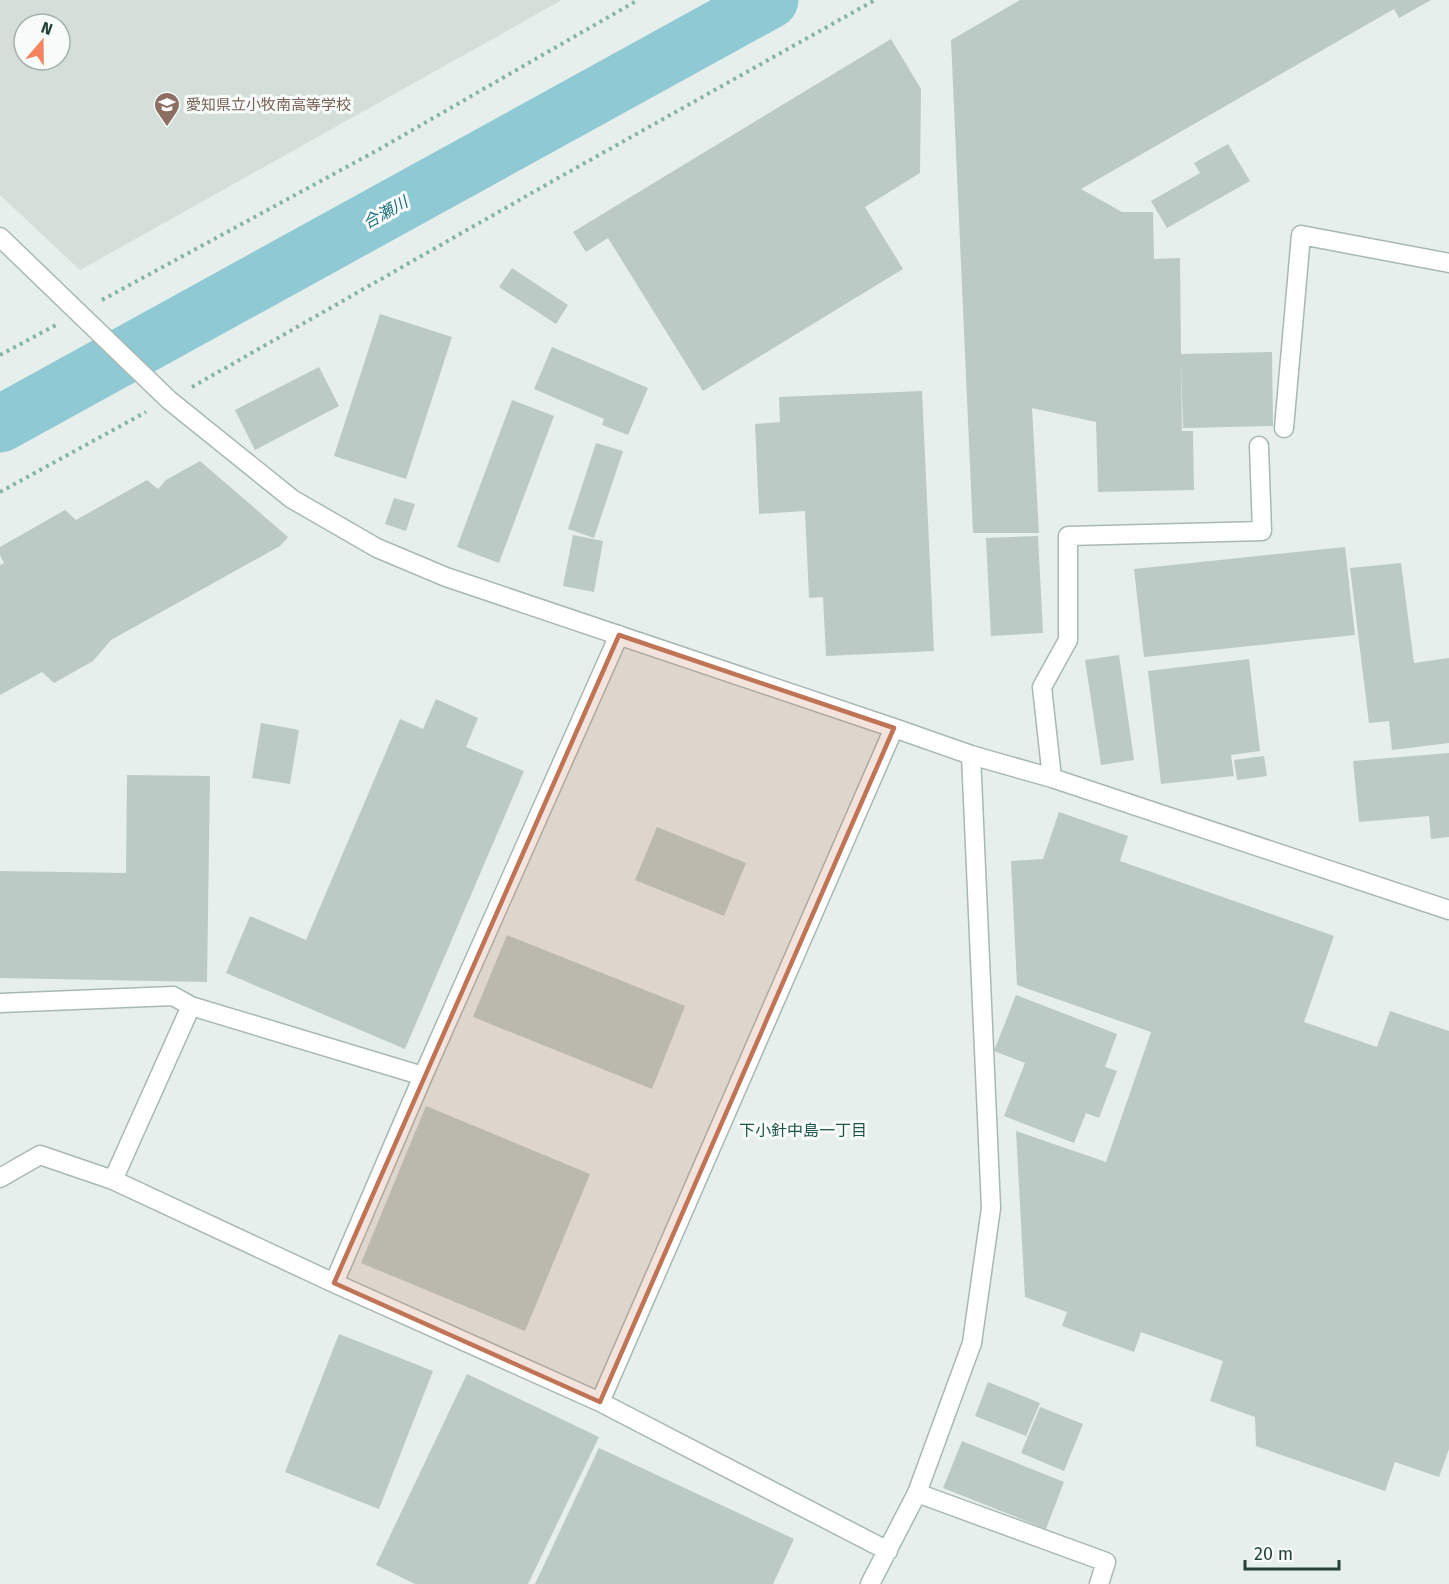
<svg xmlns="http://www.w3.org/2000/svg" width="1449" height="1584" font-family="'Fira Sans','Noto Sans JP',sans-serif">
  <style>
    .built { fill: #d4dfda; fill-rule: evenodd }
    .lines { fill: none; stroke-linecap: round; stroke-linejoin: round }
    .river { stroke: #8ec9d4; stroke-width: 57 }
    .building { fill: #bbcac4 }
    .minor-casing { stroke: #a8b8b2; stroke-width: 21 }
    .path { stroke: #86b3a5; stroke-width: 4; stroke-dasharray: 3 4.5; stroke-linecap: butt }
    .minor { stroke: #fff; stroke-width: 18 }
    .marked { fill: #c07456; fill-opacity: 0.2; stroke: #c07456; stroke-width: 4.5; stroke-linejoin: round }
    .labels { text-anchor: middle; stroke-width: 6; stroke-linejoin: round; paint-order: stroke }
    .education-label { font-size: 15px; fill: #785e54; stroke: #f7fbf9; text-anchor: start }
    .water-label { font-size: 16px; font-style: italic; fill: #1c6f80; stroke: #f7fbf9 }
    .neighbourhood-label { font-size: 16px; fill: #1f5548; stroke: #f7fbf9 }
  </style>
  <rect width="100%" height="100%" fill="#e6efeb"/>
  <path class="built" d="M0,0H562L80,270L0,195ZM24,24H60V60H24Z"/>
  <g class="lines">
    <path class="river" d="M0,424L770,0"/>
  </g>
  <path class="building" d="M1020,0H1431L1399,18L1394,9L1081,189L1122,212H1153L1154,259L1180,258L1181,354L1272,352L1273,426L1183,428L1181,359L1182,431H1193L1194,490L1098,492L1096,422L1032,408L1039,533H973L951,40Z
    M891,39L921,89L920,173L865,207L903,269L703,391L608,238L586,252L573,232Z
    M1228,144L1250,181L1167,228L1151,201L1200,173L1194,163Z
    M512,268L568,305L556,324L499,287Z
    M380,314L452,337L406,479L334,456Z
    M552,347L648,388L628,435L602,425L604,419L534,389Z
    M319,367L339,406L255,450L235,410Z
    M922,391L934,651L826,656L823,597L809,598L805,511L759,514L755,424L780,422L779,397Z
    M512,400L554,416L499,563L457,547Z
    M596,443L623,451L594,538L568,529Z
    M200,461L288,537L280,546L111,640L93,661L54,683L42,672L0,695V565L4,563L0,555V547L65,510L76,520L147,480L158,489L166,480Z
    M394,498L415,504L406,531L385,524Z
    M573,535L603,541L594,592L563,586Z
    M1038,536L1043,633L991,636L986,538Z
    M1345,547L1355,635L1144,657L1134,569Z
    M1401,563L1414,663L1449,658V743L1392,750L1389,721L1369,723L1350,568Z
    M1119,655L1134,760L1101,765L1085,660Z
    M1249,659L1260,751L1231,755L1234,776L1161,784L1148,671Z
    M436,699L478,718L466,747L524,771L405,1049L226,973L250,916L306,940L400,719L423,729Z
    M261,723L299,730L290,784L252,778Z
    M1449,753V837L1431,839L1429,816L1359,822L1353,761Z
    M1264,756L1267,776L1237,780L1234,760Z
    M127,775L210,776L207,982L0,978V871L126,873Z
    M1059,812L1128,836L1120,861L1334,936L1304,1022L1377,1047L1390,1011L1449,1031V1449L1439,1477L1395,1462L1385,1491L1256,1446L1255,1417L1210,1401L1223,1361L1141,1332L1134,1352L1062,1326L1067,1312L1025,1297L1016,1131L1106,1162L1151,1032L1017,985L1011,861L1043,859Z
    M657,827L746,863L724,916L635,880Z
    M507,935L685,1006L652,1089L473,1017Z
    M1016,995L1117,1034L1105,1067L1117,1071L1099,1118L1086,1113L1074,1143L1004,1116L1025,1063L994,1051Z
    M426,1106L590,1174L525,1331L361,1263Z
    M339,1334L433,1371L379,1509L285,1472Z
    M467,1374L599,1437L528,1584H415L376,1565Z
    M988,1382L1040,1403L1026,1436L975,1416Z
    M1040,1407L1083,1424L1064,1471L1021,1453Z
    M962,1441L1064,1482L1046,1529L943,1488Z
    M599,1448L794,1539L773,1584H535Z"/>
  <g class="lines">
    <defs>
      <path id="minor" d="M0,237L169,400L292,499L377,548L446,577L894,728L971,755L1052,778L1449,910
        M1284,428L1301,235L1449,263
        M1052,778L1042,687L1068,640V536L1262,531L1259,446
        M0,1003L173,996L191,1006L423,1076
        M0,1178L40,1155L113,1180L334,1283L600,1402L888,1551
        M113,1180L191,1006
        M334,1283L423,1076L619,635
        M600,1402L894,728
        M917,1493L1106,1562L1099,1584
        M870,1584L917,1493L972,1343L991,1208L971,755"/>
    </defs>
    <use href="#minor" class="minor-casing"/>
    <path class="path" d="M102,300L376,151L638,0
      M0,355L56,325
      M192,387L551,182L875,0
      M0,492L146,412"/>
    <use href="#minor" class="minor"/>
  </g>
  <path class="marked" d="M619,635L894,728L600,1402L334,1283Z"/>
  <defs>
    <symbol id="school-pin" viewBox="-11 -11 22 30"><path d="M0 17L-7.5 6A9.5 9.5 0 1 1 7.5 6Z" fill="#8d6e63" stroke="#f7fbf9"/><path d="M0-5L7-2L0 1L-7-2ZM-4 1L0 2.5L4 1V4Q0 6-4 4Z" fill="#fff"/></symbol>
  </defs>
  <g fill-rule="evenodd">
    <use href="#school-pin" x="152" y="90" width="30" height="40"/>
  </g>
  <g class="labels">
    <g class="education-label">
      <text x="186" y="110">愛知県立小牧南高等学校</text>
    </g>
    <g class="water-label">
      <text transform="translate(385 212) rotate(-29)" y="6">合瀬川</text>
    </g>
    <g class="neighbourhood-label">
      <text x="803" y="1136">下小針中島一丁目</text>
    </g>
  </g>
  <g transform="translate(42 42) rotate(20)"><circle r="28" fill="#f7fbf9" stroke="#a3b1ad" stroke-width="1.5"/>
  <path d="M0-4.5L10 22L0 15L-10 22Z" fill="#f4845f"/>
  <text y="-9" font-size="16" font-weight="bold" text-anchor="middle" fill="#24423a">N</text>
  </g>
  <path d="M1245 1560v9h94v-9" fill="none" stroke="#24423a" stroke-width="3"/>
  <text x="1254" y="1560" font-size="18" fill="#24423a" stroke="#f7fbf9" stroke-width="4.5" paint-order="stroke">20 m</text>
</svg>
